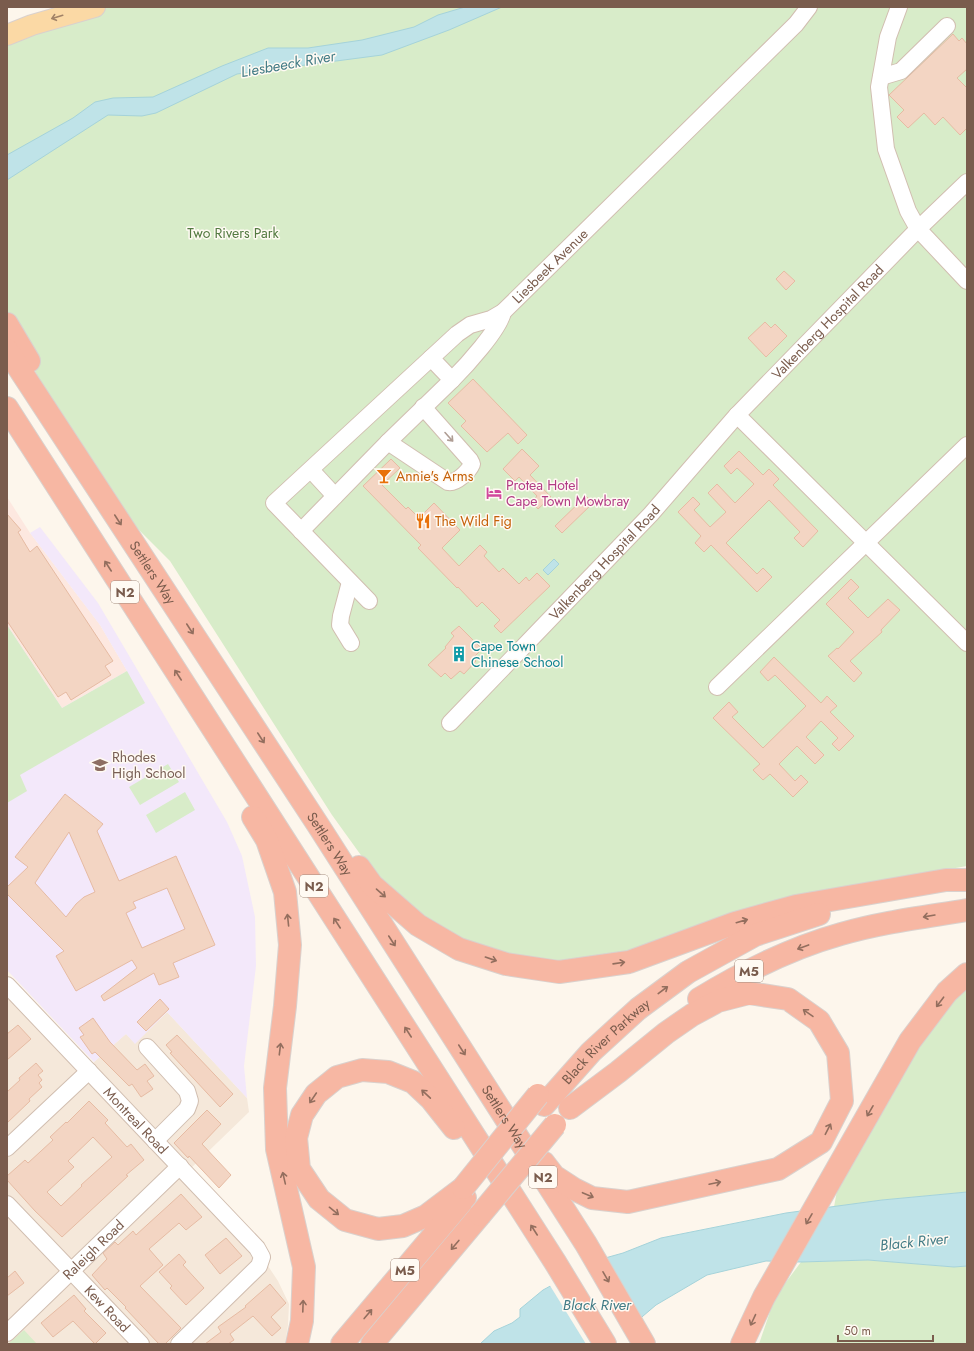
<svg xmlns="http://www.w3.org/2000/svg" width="974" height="1351" font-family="Jost,sans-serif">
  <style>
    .residential { fill: #f5e8da }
    .commercial { fill: #fde8e0 }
    .education { fill: #f3e8fa }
    .green { fill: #d8ecc9 }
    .water { fill: #bfe3e8; stroke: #a5d3da }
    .pier { fill: #fdf6ec }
    .building { fill: #f3d5c3; stroke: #e6bba3; fill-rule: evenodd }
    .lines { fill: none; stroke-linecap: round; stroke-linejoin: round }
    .minor-casing { stroke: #d1beb0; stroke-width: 18 }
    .major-casing { stroke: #dad1cd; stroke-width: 22 }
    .highway-casing { stroke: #dad1cd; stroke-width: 24 }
    .minor { stroke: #fff; stroke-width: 16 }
    .major { stroke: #fbd9a5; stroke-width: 20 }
    .highway { stroke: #f7b7a3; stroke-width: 22 }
    .highway-bridge-casing { stroke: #dad1cd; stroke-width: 24; stroke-linecap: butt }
    .highway-bridge { stroke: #f7b7a3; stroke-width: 22 }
    .oneway { stroke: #a18267 }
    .oneway2 { stroke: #af9d94 }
    .oneway3 { stroke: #936e5e }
    .labels { text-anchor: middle; stroke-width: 3; stroke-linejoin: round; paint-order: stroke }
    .shield { fill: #fffaf3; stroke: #a28b7f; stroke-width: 1 }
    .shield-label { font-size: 13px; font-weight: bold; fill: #7a5c4d }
    .park-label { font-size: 14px; fill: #537a41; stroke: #fffaf3 }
    .street-label { font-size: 14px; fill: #7a5c4d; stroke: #fffaf3 }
    .food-label { font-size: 14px; fill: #c56008; stroke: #fffaf3; text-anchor: start }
    .hotel-label { font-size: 14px; fill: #b23c85; stroke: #fffaf3; text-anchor: start }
    .culture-label { font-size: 14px; fill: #0d838f; stroke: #fffaf3; text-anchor: start }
    .education-label { font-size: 14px; fill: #785e54; stroke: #fffaf3; text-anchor: start }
    .water-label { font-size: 15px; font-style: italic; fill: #437c86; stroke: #fffaf3 }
  </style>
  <rect width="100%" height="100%" fill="#fdf6ec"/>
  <path class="residential" d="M7,985L89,1071L94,1062L126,1034L135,1043L167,1012L247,1098L249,1112L186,1173L262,1257L278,1281L289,1304L288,1325L285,1344H7Z"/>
  <path class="commercial" d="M7,497L30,533L100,625L127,671L62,708L7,625Z"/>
  <path class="education" d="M40,527L98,603L227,822L242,856L255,917L256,966L244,1066L247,1098L167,1012L135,1044L126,1034L94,1062L7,970V625L62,708L127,671L100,625L30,533Z"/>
  <path class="green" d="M95,7H967V866L818,892L625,953L593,960L546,962L480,948L432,923L386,886L368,865L332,815L170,561L97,488L34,369L7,324V35Z
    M7,625L62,708L127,671L145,703L20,775L27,791L7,803Z
    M168,764L179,782L140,805L129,787Z
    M185,792L195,810L156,833L146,815Z
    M967,985V1192L882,1200L834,1207L838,1185L934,1022Z
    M868,1260L954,1267L967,1266V1344H759L775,1297L801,1262Z
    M24,1330L37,1344H8Z"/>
  <path class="water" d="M465,7H502L449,30L382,55L237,74L156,113L142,116L108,115L7,180V155L73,118L95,102L113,98L153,97L222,66L268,48H308L362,40L414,27L438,15Z
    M554,559L559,564L548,575L543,570Z
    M967,1192V1266L954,1267L868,1260L801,1262L766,1261L707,1275L656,1305L610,1344H480L494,1331L512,1323L520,1317V1309L543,1290L598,1260L623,1253L661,1238L786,1213L882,1200Z"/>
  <path class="pier" d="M597,1259L642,1320L614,1344H586L549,1284Z"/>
  <path class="building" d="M953,34L959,41L962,38L967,44V69L957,78L967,88V128L960,135L943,117L935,125L924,113L908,128L897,117L904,110L889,95Z
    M784,271L795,281L786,290L776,279Z
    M765,322L771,328L775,324L787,336L766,357L748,338Z
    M473,379L527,435L518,444L508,433L487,452L461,426L466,421L448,403Z
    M522,449L539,466L530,475L551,497L538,509L532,502L537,496L519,477L515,481L503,469Z
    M739,451L763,475L769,469L779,479L773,485L818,531L803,547L794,538L800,532L769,500L726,543L757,574L763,568L772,577L757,592L711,545L704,552L695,543L701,536L678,512L693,497L700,504L694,510L710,527L726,512L708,493L717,484L735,503L754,484L737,468L731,474L724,466Z
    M391,459L400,468L382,485L406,509L408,507L419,518L434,503L460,530L442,548L459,566L480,545L487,552L484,556L499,572L503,568L519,584L526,577L529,581L537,573L550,586L501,633L494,626L500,620L482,602L477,607L458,587L457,588L418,548L421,545L363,486Z
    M586,496L593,503L562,533L555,526Z
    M7,514L21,530L18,532L30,552L37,546L113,661L105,666L111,675L71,700L66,692L58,697L7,621Z
    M851,579L859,587L848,598L868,618L888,599L900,610L881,630L882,632L850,661L862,673L854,682L828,656L837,648L838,649L854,632L826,604Z
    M459,626L482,649L473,658L476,661L464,674L460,671L451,679L445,673L441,677L428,665L446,648L445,647L454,636L451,633Z
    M774,657L821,703L827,696L837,706L830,712L854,736L839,751L832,744L838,738L821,721L806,737L824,755L815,764L797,746L779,764L795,781L801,775L808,782L793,797L770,774L763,780L753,770L760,764L713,718L729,702L738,712L732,717L763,748L806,706L775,675L768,681L760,672Z
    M65,794L103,824L97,831L119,881L176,856L215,945L173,963L179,977L159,985L154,973L104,1001L101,996L137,968L132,960L76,991L56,956L64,951L7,894V887L28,867L15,857ZM69,832L95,892L84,897L76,904L66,917L35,883ZM167,888L185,929L142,948L126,913L136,908L133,902Z
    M160,999L169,1009L146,1031L137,1022Z
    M93,1018L110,1042L137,1070L145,1064L154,1076L147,1081L153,1089L141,1097L132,1084L129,1086L95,1052L92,1054L80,1037L84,1035L79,1028Z
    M18,1025L31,1039L7,1060V1034Z
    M177,1035L233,1094L220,1107L170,1053L172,1052L166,1045Z
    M36,1063L43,1071L38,1075L42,1080L39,1083L42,1087L29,1099L30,1101L7,1123V1092L20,1080L19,1078Z
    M89,1101L108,1120L105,1123L127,1147L131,1144L144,1160L126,1175L128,1176L62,1237L35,1211L7,1180V1176L25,1160L28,1163L53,1140L50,1137L66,1122L67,1123ZM93,1137L112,1157L81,1185L82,1186L61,1206L47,1192L74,1167L68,1161Z
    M207,1110L221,1124L202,1144L231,1175L219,1188L189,1156L188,1158L174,1143Z
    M181,1194L202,1217L186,1230L179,1223L149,1249L163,1265L140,1286L181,1328L165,1344H159L125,1308L126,1307L107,1288L105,1290L92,1275L107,1259L103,1253L115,1242L118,1245L133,1231L136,1235Z
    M226,1238L242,1256L220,1274L205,1255Z
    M179,1254L186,1262L183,1265L204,1288L186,1305L170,1288L172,1286L159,1272Z
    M15,1271L24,1283L7,1296V1278Z
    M270,1284L286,1303L271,1317L281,1328L272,1336L253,1316L230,1334L234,1340L228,1344H205L221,1332L218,1327L246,1307L245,1306Z
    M74,1295L86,1309L84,1311L106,1333L95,1344L73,1321L53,1337L41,1323Z"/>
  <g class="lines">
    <defs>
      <g id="minor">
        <path d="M899,7L888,37L879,87L886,149L908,211L918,229L967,281"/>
        <path d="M881,77L901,71L947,26"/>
        <path d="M452,380C465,367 500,329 503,312"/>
        <path d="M737,415L967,643"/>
        <path d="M388,442L448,482C456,484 469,471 472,464L470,460L423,407"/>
        <path d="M311,470L335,496"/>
        <path d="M301,531L388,442L452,380L431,358"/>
        <path d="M350,582L341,616L340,625L351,643"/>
        <path id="s1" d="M369,601L274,503L457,334L470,325L491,319L503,312L796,24L809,7"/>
        <path d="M717,687L967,445"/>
        <path id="s2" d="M450,723L651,514L737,415L918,229L967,182"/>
        <path id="s3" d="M7,985L257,1248L262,1257L259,1266L179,1344"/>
        <path d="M147,1047L187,1091L190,1101L187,1109L155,1141"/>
        <path d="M7,1148L89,1071"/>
        <path id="s4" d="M7,1204L141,1344"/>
        <path id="s5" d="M7,1333L180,1166"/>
      </g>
      <path id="major" d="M7,35L32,25L95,7"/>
      <g id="highway">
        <path d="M7,324L29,361"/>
        <path id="s6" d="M7,350L318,825L586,1244L644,1344"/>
        <path d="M7,408L429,1065L555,1262L605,1344"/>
        <path d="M253,817L267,840L285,892L290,945L285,1006L275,1088L277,1149L304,1267L302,1321L297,1344"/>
        <path d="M359,867L372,885L418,925L459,949L506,964L559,972L629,962L735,923L796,906L946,880H967"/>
        <path d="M699,999C743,972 791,948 841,934C882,922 925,917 967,910"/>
        <path id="s7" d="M544,1105L591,1052L638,1009L688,972L755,935L819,914"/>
        <path d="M454,1128L431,1099L413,1082L388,1072L362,1070L337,1077L316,1094L302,1115L296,1138L299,1169L319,1199L345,1220L378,1229L403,1226L426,1216L463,1188"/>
        <path d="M544,1163L554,1176L574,1189L592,1198L628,1202L778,1169L821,1142L842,1101L838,1053L819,1021L788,999L749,993L718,1001L692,1015L666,1033L618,1072L570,1108"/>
        <path d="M342,1344L465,1198"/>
        <path d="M372,1344L480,1215"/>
        <path d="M742,1344L764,1297L910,1041L947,992L967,974"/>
      </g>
    </defs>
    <use href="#minor" class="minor-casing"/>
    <use href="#major" class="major-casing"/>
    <use href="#highway" class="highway-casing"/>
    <use href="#minor" class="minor"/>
    <use href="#major" class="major"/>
    <use href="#highway" class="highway"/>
    <defs>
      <path id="highway-bridge" d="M463,1188L538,1095
        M480,1215L555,1125"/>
    </defs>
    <use href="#highway-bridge" class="highway-bridge-casing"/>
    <use href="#highway-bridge" class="highway-bridge"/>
  </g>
  <defs><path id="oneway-shaft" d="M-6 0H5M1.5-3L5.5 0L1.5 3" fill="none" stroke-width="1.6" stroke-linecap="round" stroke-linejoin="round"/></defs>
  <use class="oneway" href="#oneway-shaft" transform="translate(57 17) rotate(163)"/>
  <use class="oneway2" href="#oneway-shaft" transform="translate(449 437) rotate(48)"/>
  <g class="oneway3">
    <use href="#oneway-shaft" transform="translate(118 520) rotate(57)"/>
    <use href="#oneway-shaft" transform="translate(108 566) rotate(-123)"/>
    <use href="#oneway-shaft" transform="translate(190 629) rotate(57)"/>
    <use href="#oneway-shaft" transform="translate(178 675) rotate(-123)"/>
    <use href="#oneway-shaft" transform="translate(261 738) rotate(57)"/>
    <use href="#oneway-shaft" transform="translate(381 893) rotate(41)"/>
    <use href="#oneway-shaft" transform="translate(929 916) rotate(170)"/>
    <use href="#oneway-shaft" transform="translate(288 920) rotate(-96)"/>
    <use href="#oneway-shaft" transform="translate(742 921) rotate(-16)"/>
    <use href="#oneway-shaft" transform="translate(337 923) rotate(-123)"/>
    <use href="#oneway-shaft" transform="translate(392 941) rotate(57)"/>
    <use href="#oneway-shaft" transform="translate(803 947) rotate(160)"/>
    <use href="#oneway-shaft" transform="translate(491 959) rotate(19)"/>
    <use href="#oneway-shaft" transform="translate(619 963) rotate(-8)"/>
    <use href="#oneway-shaft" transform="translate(663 990) rotate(-37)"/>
    <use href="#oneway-shaft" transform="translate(940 1002) rotate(127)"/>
    <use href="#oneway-shaft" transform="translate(808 1013) rotate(-145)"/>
    <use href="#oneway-shaft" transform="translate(408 1032) rotate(-123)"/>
    <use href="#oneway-shaft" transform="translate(280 1049) rotate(-83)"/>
    <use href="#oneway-shaft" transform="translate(462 1050) rotate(57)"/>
    <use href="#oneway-shaft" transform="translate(426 1094) rotate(-137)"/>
    <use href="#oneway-shaft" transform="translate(313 1098) rotate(124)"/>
    <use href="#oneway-shaft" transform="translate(870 1111) rotate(120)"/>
    <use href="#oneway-shaft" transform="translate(828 1129) rotate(-63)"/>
    <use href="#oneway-shaft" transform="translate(284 1178) rotate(-103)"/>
    <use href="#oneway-shaft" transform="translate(715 1183) rotate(-12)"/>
    <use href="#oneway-shaft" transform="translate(588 1195) rotate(23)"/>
    <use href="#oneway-shaft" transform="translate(334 1211) rotate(39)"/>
    <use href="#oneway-shaft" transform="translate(809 1219) rotate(120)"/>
    <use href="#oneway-shaft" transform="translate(534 1230) rotate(-123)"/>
    <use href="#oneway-shaft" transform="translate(455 1245) rotate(130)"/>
    <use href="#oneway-shaft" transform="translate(606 1277) rotate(60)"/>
    <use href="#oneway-shaft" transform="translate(303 1306) rotate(-88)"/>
    <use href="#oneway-shaft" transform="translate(368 1314) rotate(-50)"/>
    <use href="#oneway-shaft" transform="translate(753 1320) rotate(115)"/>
  </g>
  <defs>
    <symbol id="bar-bare" viewBox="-9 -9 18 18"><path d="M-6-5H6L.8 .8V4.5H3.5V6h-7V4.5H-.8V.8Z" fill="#e8710a" stroke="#fffaf3" stroke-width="2.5" paint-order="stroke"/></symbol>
    <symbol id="hotel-bare" viewBox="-9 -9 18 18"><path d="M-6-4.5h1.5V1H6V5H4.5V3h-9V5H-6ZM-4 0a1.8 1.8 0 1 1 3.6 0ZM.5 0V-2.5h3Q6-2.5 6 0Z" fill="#d1479c" stroke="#fffaf3" stroke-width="2.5" paint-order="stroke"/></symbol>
    <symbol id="restaurant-bare" viewBox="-9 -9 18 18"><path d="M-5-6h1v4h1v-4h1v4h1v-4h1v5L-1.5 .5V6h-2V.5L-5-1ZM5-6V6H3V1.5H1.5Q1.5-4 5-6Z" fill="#e8710a" stroke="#fffaf3" stroke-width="2.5" paint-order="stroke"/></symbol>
    <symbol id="building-bare" viewBox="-9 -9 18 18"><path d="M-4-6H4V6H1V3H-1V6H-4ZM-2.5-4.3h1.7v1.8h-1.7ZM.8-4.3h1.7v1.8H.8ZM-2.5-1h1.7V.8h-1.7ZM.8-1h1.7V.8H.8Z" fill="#0f9aa8" stroke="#fffaf3" stroke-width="2.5" paint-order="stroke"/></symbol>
    <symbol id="school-bare" viewBox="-9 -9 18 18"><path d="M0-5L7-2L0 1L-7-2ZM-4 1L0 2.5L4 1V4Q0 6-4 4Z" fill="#8d6e63" stroke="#fffaf3" stroke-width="2.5" paint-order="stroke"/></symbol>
  </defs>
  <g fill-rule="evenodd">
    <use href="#bar-bare" x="373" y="465" width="22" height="22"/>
    <use href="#hotel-bare" x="483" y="482" width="22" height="22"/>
    <use href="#restaurant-bare" x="412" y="510" width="22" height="22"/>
    <use href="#building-bare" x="448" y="643" width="22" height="22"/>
    <use href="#school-bare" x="89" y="754" width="22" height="22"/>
  </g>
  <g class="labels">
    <g class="shield">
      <rect x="111" y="581" width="28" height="22" rx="3"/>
      <rect x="300" y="875" width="28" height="22" rx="3"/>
      <rect x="735" y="960" width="28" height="22" rx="3"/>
      <rect x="529" y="1166" width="28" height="22" rx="3"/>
      <rect x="391" y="1259" width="28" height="22" rx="3"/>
    </g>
    <g class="shield-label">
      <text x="125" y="597">N2</text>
      <text x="314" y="891">N2</text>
      <text x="749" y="976">M5</text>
      <text x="543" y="1182">N2</text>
      <text x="405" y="1275">M5</text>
    </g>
    <g class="park-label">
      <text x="233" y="238">Two Rivers Park</text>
    </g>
    <g class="street-label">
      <text dy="5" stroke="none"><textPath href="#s1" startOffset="503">Liesbeek Avenue</textPath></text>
      <text dy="5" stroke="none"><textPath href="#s2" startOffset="551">Valkenberg Hospital Road</textPath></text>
      <text dy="5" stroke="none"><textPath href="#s2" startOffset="223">Valkenberg Hospital Road</textPath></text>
      <text dy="5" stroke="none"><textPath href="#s6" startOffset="266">Settlers Way</textPath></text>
      <text dy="5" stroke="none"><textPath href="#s6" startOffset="590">Settlers Way</textPath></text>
      <text dy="5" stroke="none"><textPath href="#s7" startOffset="89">Black River Parkway</textPath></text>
      <text dy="5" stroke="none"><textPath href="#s6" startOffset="914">Settlers Way</textPath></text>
      <text dy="5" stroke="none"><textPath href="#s3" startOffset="187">Montreal Road</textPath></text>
      <text dy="5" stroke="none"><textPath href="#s5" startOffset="120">Raleigh Road</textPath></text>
      <text dy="5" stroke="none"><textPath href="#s4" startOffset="145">Kew Road</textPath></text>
    </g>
    <g class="food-label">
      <text x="396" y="481">Annie's Arms</text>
      <text x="435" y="526">The Wild Fig</text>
    </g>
    <g class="hotel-label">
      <text x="506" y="490">Protea Hotel<tspan x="506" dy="16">Cape Town Mowbray</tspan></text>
    </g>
    <g class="culture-label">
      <text x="471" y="651">Cape Town<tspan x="471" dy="16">Chinese School</tspan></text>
    </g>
    <g class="education-label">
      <text x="112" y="762">Rhodes<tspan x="112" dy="16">High School</tspan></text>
    </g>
    <g class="water-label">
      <text transform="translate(288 64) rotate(-10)" y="5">Liesbeeck River</text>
      <text transform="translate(914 1242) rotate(-6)" y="5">Black River</text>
      <text x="597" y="1310">Black River</text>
    </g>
  </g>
  <rect width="974" height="1351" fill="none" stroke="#7a5c4d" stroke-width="16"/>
  <path d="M838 1335v6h95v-6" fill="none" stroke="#7a5c4d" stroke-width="2"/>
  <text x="844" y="1335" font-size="12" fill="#7a5c4d" stroke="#fffaf3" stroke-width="3" paint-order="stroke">50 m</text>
</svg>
